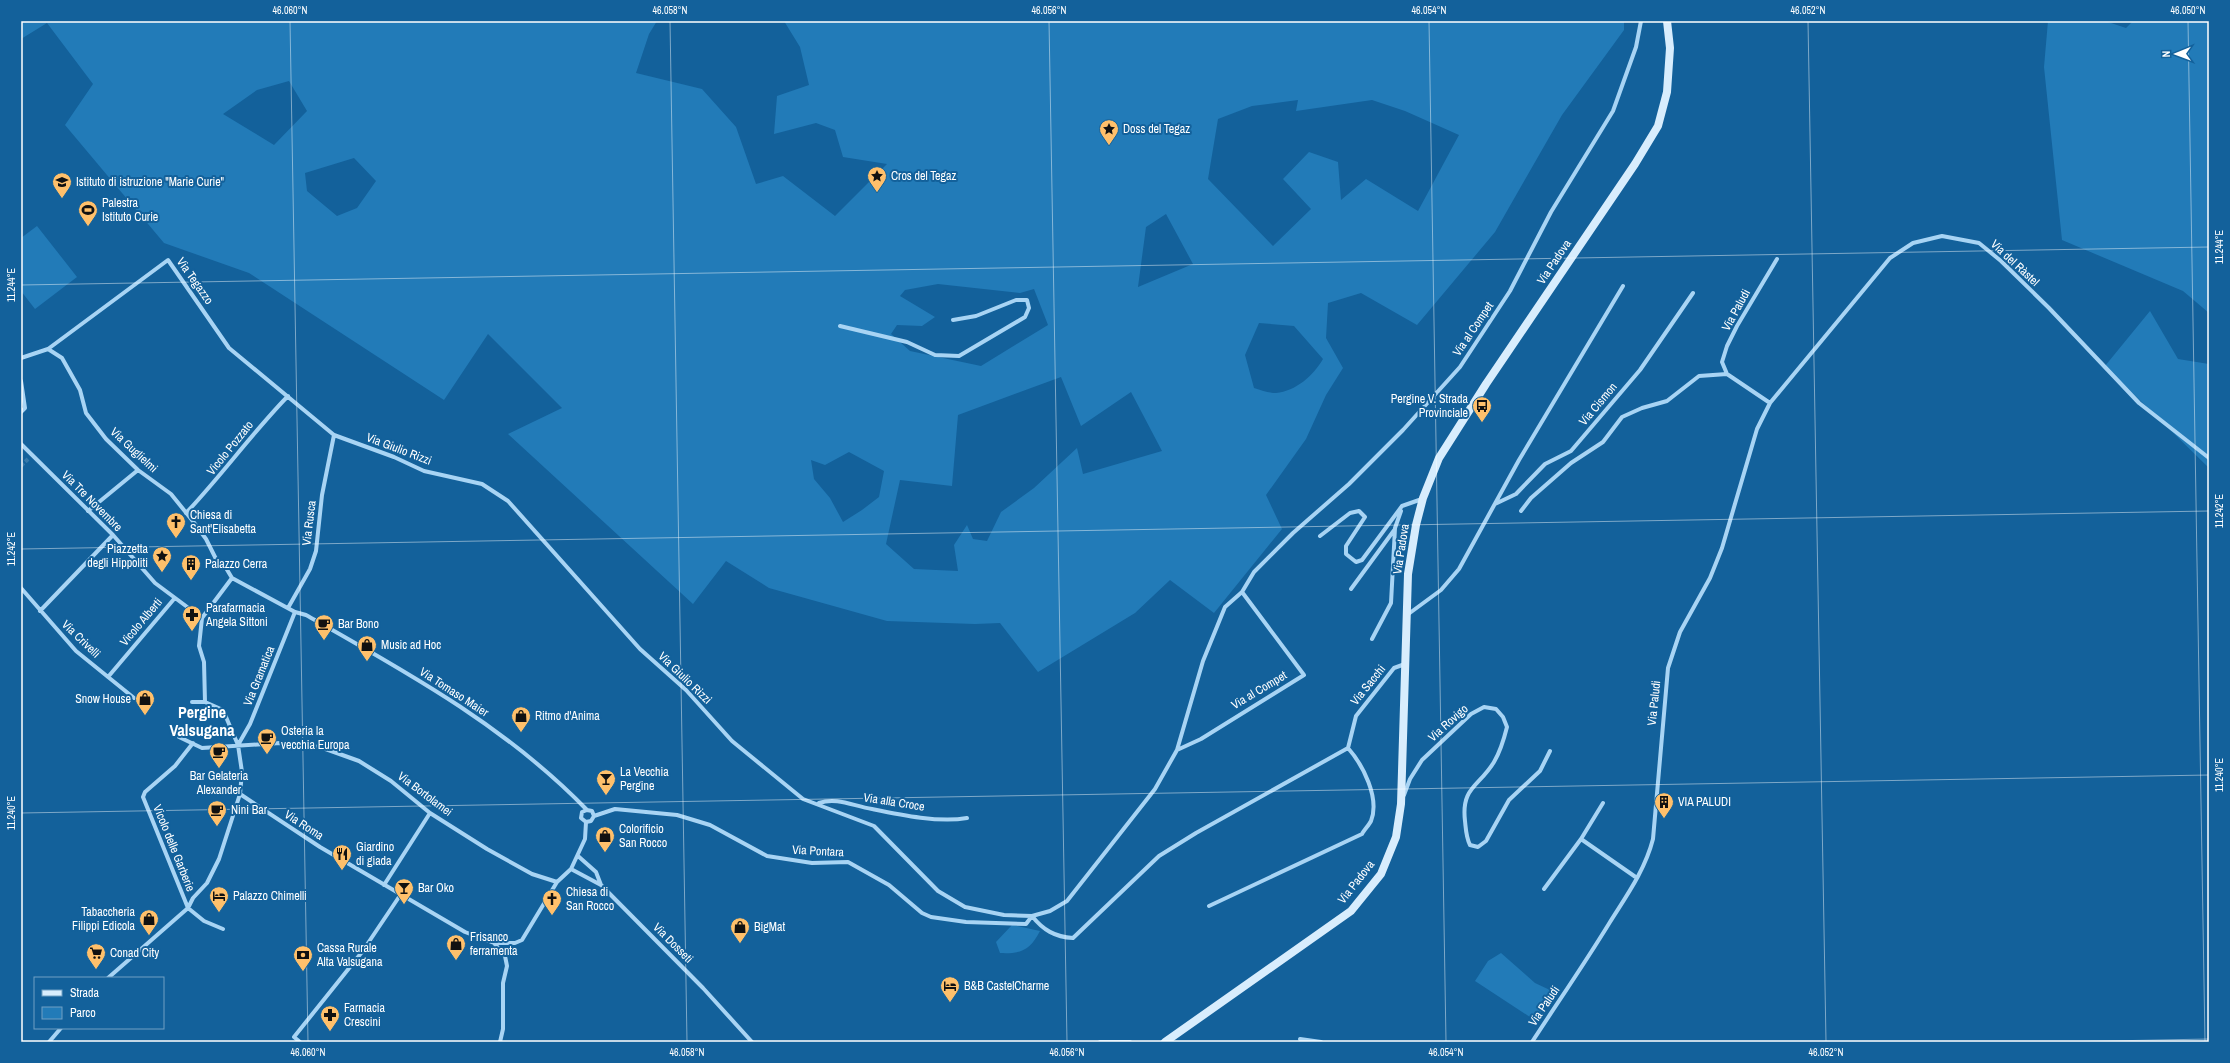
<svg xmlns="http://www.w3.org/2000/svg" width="2230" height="1063" font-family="'Archivo Narrow',sans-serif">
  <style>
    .green { fill: #227bb8; fill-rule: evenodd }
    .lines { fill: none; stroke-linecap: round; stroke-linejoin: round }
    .street-tunnel { stroke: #3679aa; stroke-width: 4; stroke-dasharray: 4 2; stroke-linecap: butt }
    .street { stroke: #a8d4f4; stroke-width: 4 }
    .secondary { stroke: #d8edfd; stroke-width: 8 }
    .ticks { fill: none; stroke: #fff; stroke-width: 1; stroke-opacity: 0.45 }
    .labels { text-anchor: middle; stroke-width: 4; stroke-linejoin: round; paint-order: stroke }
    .poi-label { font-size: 12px; fill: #fff; stroke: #13619b; text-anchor: start }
    .street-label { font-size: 12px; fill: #fff; stroke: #13619b }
    .district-label { font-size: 16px; font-weight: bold; fill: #fff; stroke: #13619b }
    .neatline { fill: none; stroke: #fff; stroke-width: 1.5 }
    .ticks-label { font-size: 10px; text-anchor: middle; fill: #fff }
  </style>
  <rect width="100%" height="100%" fill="#13619b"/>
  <path class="green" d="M21,21H657L649,34L636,73L702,89L736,127L756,184L783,176L835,216L887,164L843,157L835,130L816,123L774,134L777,96L809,85L800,47L784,21H1624V30L1562,115L1495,232L1417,325L1361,293L1328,303L1326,338L1343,368L1326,395L1306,439L1266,495L1282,529L1214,613L1170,580L1135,613L1038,672L1000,623L975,624L887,621L769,588L726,561L693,604L508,434L562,408L488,334L444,400L249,273L164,243L65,125L93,84L47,23L21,39ZM289,81L307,111L274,145L223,114L257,90ZM1298,100L1296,111L1372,100L1405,111L1459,135L1418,211L1366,179L1341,200L1338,162L1309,152L1283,179L1311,209L1273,246L1208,179L1218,119L1252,106ZM354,158L376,181L357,208L337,216L307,191L305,173ZM1166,214L1193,264L1138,287L1146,227ZM938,284L1020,293L1034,289L1048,325L981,366L910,351L891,334L897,325L922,326L935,317L900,296L905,290ZM1259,323L1294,326L1323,359C1313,376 1296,391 1276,393C1269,393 1260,390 1254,388L1245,355ZM1061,377L1081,426L1131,392L1162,451L1083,474L1077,448L1034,488L1001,512L987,541L973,539L967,525L954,545L958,571L914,569L886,544L900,480L952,486L958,415ZM849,452L884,471L879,497L862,510L843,522L830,498L814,479L811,460L825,465Z
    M2048,21H2105L2126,28L2133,21H2209V313L2183,291L2062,240L2044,67Z
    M37,226L77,277L35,309L21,291V238Z
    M2150,311L2178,359L2209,364V468L2105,366Z
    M1012,925L1040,931C1030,950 1022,954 1000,953L996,942Z
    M1501,953L1535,983L1552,991L1537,1020L1533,1019L1475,981L1488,961Z"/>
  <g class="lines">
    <path class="street-tunnel" d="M21,466L28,459"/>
    <path class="street" d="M840,326L907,342L935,355L959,356L1025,317L1029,308L1027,300H1016L976,316L953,320
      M48,349L62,358L80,390L86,413L106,439L138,470L171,494L192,520L206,539L217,561L226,568L232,578
      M21,358L48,349L168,260L229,348L334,435L394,457L424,471L482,484L508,501L640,649L686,690L732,741L803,799L874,826L938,891L965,907L1004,915L1032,916L1050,911L1067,901L1155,789L1177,750L1203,661L1225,607L1242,592L1254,572L1293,533L1349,484L1403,430L1460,367L1510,291L1551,212L1613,111L1636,47L1641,21
      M21,381L25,408L21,412
      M1770,403L1727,374L1722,362L1727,346L1737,326L1777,259
      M21,444L113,535L155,583L202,618
      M1495,504L1516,494L1545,464L1571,451L1640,370L1693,293
      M88,511L138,470
      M1521,511L1531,498L1571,463L1603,442L1622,417L1642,408L1667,401L1699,376L1727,374
      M186,513C222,475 252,433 288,396
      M1320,536L1350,513L1359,511L1365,517L1346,546V554L1356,562L1362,560L1402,506L1422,499
      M232,578L295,612L306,615C405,671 507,727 587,810
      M232,578L202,618L199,646L204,662L205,702L223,710L238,745
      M21,588L76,651L134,698
      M1351,589L1395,529
      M288,608L310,569L316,551L322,495L334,435
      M40,611L113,535
      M1407,615L1441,590L1459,569L1519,460L1623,286
      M1372,639L1391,603L1395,528L1401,511
      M108,677L174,599
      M192,702H205
      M179,737L202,748L280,743L320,747L359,761L391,781L430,813L487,849L532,874L557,882
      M193,743L175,766L145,792L143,797L188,908L204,921L223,929
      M1348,748L1356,716L1394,668L1405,664
      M1177,750L1201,739L1304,675L1242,592
      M240,794L320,847L465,932L494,943H515L522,940L557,882L571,869L585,839L586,822
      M1404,795L1410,779L1422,760L1471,714L1484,707L1496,709L1503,717L1507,727C1504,739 1500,752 1494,762C1479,787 1461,787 1465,821C1466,830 1466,837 1470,845L1478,847L1486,841L1509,800L1540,771L1550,751
      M819,803C837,797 853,806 872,809C901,815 939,823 967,818
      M587,810L592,811L594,816L591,821L586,822L581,818L582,812Z
      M594,816L615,809L677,815L710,825L767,856L812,863L848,862L889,885L922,913L931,917L966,922L1026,924L1032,916
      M1581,839L1637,878
      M578,856L596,872L601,885
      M571,869L601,885L703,988L752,1042
      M384,885L430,813
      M1544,889L1581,839L1603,803
      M1032,916C1043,930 1055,937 1073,938L1159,856L1196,833L1348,748C1363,765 1380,798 1371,821C1369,825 1364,830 1362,834L1209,906
      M494,943L505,956L507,966L503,983V1029L500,1042
      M108,978L188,908L193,898L207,883L219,859L240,794L242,772L238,745L250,724L295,612
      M1300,1039L1321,1042
      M49,1042L61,1028
      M300,1042L294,1037L362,952L401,894
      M1100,1042H1130
      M1532,1042C1558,1002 1585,963 1610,922C1627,895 1645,870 1653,839L1668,668L1680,632L1710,578L1722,548L1757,429L1770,403L1890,258L1913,243L1942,236L1979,243L2001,261L2049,308L2139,403L2209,458"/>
    <path class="secondary" d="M1165,1042L1351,911L1381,874L1396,837L1401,804L1408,574L1416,525L1423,498L1439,458L1486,384L1635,164L1658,126L1667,92L1670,48L1667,21"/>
  </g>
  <path class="ticks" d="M290,21L308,1042M670,21L687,1042M1049,21L1067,1042M1429,21L1446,1042M1808,21L1826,1042M2188,21L2205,1042M21,285L2209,247M21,549L2209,511M21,813L2209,775M2056,1042L2209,1039"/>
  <defs>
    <symbol id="sight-pin" viewBox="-11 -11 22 30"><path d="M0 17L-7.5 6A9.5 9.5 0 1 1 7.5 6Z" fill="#ffc06b" stroke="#13619b"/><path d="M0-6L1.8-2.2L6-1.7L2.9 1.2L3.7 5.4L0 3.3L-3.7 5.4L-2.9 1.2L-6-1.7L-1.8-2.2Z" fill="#111"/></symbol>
    <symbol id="school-pin" viewBox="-11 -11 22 30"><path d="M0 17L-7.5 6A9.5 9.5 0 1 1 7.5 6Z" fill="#ffc06b" stroke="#13619b"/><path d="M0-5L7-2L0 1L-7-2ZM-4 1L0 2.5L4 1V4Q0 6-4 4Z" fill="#111"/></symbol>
    <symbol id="stadium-pin" viewBox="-11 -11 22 30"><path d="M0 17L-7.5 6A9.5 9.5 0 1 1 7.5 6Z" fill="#ffc06b" stroke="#13619b"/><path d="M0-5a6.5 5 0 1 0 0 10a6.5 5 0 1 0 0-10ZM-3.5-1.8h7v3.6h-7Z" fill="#111"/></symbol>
    <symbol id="bus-pin" viewBox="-11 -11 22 30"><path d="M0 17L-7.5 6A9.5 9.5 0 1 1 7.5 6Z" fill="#ffc06b" stroke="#13619b"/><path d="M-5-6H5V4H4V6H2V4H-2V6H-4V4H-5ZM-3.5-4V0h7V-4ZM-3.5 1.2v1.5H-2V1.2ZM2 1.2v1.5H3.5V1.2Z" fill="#111"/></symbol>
    <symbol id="church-pin" viewBox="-11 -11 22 30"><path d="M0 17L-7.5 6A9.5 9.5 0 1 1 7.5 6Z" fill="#ffc06b" stroke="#13619b"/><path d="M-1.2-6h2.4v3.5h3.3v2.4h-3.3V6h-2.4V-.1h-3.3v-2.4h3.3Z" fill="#111"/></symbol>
    <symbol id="building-pin" viewBox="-11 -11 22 30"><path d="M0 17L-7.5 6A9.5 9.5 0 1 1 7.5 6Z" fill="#ffc06b" stroke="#13619b"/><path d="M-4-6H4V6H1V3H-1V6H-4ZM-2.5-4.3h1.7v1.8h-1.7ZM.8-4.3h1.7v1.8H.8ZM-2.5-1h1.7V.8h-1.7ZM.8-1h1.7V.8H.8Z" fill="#111"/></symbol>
    <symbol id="pharmacy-pin" viewBox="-11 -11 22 30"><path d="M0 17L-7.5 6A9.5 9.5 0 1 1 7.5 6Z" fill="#ffc06b" stroke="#13619b"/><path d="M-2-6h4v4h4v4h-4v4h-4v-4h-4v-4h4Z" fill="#111"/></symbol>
    <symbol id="cafe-pin" viewBox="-11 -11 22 30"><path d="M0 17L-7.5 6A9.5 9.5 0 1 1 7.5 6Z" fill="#ffc06b" stroke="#13619b"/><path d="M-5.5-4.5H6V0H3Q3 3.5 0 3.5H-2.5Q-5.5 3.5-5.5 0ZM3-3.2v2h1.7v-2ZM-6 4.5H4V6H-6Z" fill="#111"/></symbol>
    <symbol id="shop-pin" viewBox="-11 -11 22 30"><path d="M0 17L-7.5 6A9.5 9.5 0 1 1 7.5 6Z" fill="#ffc06b" stroke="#13619b"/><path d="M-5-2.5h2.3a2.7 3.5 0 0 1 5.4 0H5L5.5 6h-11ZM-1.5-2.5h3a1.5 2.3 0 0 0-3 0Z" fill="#111"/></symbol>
    <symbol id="bar-pin" viewBox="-11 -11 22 30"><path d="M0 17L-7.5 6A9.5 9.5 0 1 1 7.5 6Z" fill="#ffc06b" stroke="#13619b"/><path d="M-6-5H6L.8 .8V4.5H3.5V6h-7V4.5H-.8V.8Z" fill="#111"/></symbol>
    <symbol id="restaurant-pin" viewBox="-11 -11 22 30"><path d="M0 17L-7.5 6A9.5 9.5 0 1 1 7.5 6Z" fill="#ffc06b" stroke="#13619b"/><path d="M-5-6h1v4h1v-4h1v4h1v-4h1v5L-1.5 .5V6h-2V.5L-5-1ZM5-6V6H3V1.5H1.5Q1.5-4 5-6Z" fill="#111"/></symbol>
    <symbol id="hotel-pin" viewBox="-11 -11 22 30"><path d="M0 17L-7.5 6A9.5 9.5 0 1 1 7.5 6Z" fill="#ffc06b" stroke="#13619b"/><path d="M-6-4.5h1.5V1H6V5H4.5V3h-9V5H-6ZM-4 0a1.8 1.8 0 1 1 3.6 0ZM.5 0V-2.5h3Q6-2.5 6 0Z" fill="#111"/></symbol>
    <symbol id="supermarket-pin" viewBox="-11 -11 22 30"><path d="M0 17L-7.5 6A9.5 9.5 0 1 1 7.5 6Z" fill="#ffc06b" stroke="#13619b"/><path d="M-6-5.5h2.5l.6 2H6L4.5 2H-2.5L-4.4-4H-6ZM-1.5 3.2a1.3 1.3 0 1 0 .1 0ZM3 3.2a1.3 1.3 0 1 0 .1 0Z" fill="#111"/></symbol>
    <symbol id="bank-pin" viewBox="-11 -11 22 30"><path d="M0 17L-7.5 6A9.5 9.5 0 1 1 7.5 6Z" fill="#ffc06b" stroke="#13619b"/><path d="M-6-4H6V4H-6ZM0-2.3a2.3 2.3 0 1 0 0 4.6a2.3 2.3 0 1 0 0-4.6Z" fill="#111"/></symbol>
  </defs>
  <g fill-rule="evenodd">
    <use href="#sight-pin" x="1098" y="118" width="22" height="30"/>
    <use href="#sight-pin" x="866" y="165" width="22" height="30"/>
    <use href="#school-pin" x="51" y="171" width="22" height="30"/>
    <use href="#stadium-pin" x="77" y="199" width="22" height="30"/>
    <use href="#bus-pin" x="1471" y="395" width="22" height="30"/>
    <use href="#church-pin" x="165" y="511" width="22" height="30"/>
    <use href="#sight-pin" x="151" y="545" width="22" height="30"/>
    <use href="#building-pin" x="180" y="553" width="22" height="30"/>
    <use href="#pharmacy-pin" x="181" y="604" width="22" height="30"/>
    <use href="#cafe-pin" x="313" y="613" width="22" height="30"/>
    <use href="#shop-pin" x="356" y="634" width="22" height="30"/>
    <use href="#shop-pin" x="134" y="688" width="22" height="30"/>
    <use href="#shop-pin" x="510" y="705" width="22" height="30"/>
    <use href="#cafe-pin" x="256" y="727" width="22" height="30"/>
    <use href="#cafe-pin" x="208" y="741" width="22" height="30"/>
    <use href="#bar-pin" x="595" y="768" width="22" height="30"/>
    <use href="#building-pin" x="1653" y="791" width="22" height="30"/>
    <use href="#cafe-pin" x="206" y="799" width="22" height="30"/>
    <use href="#shop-pin" x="594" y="825" width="22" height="30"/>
    <use href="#restaurant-pin" x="331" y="843" width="22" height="30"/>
    <use href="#bar-pin" x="393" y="877" width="22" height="30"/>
    <use href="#hotel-pin" x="208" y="885" width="22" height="30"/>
    <use href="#church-pin" x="541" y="888" width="22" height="30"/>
    <use href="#shop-pin" x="138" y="908" width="22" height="30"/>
    <use href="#shop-pin" x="729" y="916" width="22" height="30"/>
    <use href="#shop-pin" x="445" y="933" width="22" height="30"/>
    <use href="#supermarket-pin" x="85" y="942" width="22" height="30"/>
    <use href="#bank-pin" x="292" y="944" width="22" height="30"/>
    <use href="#hotel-pin" x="939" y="975" width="22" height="30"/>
    <use href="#pharmacy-pin" x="319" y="1004" width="22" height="30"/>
  </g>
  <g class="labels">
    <g class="poi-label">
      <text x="1123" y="133">Doss del Tegaz</text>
      <text x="891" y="180">Cros del Tegaz</text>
      <text x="76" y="186">Istituto di istruzione "Marie Curie"</text>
      <text x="102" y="207">Palestra<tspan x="102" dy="14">Istituto Curie</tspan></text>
      <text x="1468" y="403" text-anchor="end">Pergine V. Strada<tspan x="1468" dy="14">Provinciale</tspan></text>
      <text x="190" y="519">Chiesa di<tspan x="190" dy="14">Sant'Elisabetta</tspan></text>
      <text x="148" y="553" text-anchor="end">Piazzetta<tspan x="148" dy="14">degli Hippoliti</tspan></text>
      <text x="205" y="568">Palazzo Cerra</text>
      <text x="206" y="612">Parafarmacia<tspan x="206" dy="14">Angela Sittoni</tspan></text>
      <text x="338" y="628">Bar Bono</text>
      <text x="381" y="649">Music ad Hoc</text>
      <text x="131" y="703" text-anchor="end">Snow House</text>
      <text x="535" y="720">Ritmo d'Anima</text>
      <text x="281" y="735">Osteria la<tspan x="281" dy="14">vecchia Europa</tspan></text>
      <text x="620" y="776">La Vecchia<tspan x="620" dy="14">Pergine</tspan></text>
      <text x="219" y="780" text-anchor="middle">Bar Gelateria<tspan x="219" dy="14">Alexander</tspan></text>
      <text x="1678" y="806">VIA PALUDI</text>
      <text x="231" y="814">Nini Bar</text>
      <text x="619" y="833">Colorificio<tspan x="619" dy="14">San Rocco</tspan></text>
      <text x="356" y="851">Giardino<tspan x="356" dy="14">di giada</tspan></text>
      <text x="418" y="892">Bar Oko</text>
      <text x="566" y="896">Chiesa di<tspan x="566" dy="14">San Rocco</tspan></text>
      <text x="233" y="900">Palazzo Chimelli</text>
      <text x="135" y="916" text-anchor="end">Tabaccheria<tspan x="135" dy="14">Filippi Edicola</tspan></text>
      <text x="754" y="931">BigMat</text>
      <text x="470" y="941">Frisanco<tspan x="470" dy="14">ferramenta</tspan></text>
      <text x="317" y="952">Cassa Rurale<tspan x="317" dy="14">Alta Valsugana</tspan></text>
      <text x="110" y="957">Conad City</text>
      <text x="964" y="990">B&amp;B CastelCharme</text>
      <text x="344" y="1012">Farmacia<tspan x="344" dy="14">Crescini</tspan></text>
    </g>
    <g class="street-label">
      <text transform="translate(1554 262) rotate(-56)" y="4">Via Padova</text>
      <text transform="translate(2015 263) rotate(43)" y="4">Via del Ràstel</text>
      <text transform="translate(195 281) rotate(55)" y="4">Via Tegazzo</text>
      <text transform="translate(1736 310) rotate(-61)" y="4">Via Paludi</text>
      <text transform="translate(1473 329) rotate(-56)" y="4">Via al Compet</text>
      <text transform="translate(1598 404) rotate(-50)" y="4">Via Cismon</text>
      <text transform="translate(230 448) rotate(-51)" y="4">Vicolo Pozzato</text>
      <text transform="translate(399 449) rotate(21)" y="4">Via Giulio Rizzi</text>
      <text transform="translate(134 450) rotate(43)" y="4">Via Guglielmi</text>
      <text transform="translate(92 501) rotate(45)" y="4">Via Tre Novembre</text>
      <text transform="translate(309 523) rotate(-83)" y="4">Via Rusca</text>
      <text transform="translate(1401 549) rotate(-81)" y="4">Via Padova</text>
      <text transform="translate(141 622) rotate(-50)" y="4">Vicolo Alberti</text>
      <text transform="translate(81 639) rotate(44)" y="4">Via Crivelli</text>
      <text transform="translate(259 676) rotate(-68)" y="4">Via Gramatica</text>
      <text transform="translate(685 678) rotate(44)" y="4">Via Giulio Rizzi</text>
      <text transform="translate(1368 685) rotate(-51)" y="4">Via Sacchi</text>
      <text transform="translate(1259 690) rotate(-31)" y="4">Via al Compet</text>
      <text transform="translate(454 692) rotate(33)" y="4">Via Tomaso Maier</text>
      <text transform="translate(1654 703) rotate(-84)" y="4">Via Paludi</text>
      <text transform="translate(1448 723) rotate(-42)" y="4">Via Rovigo</text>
      <text transform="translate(425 794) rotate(37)" y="4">Via Bortolamei</text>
      <text transform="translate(894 802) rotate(9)" y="4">Via alla Croce</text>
      <text transform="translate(304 825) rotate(33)" y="4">Via Roma</text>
      <text transform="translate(174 848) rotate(68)" y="4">Vicolo delle Garberie</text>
      <text transform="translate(818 851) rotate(3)" y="4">Via Pontara</text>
      <text transform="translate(1356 882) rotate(-52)" y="4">Via Padova</text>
      <text transform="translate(673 943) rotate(45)" y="4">Via Dosseti</text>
      <text transform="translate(1544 1006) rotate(-56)" y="4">Via Paludi</text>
    </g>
    <g class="district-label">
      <text x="202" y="718">Pergine<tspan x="202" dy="18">Valsugana</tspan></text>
    </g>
  </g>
  <rect width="2230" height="1063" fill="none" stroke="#13619b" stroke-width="44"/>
  <rect x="34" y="977" width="130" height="52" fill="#13619b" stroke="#71a0c3"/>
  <rect x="42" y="990" width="20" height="6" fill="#d8edfd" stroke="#71a0c3"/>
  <text x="70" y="997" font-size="12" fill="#ffffff">Strada</text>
  <rect x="42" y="1007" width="20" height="12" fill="#227bb8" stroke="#71a0c3"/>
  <text x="70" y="1017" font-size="12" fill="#ffffff">Parco</text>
  <g transform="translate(2176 54) rotate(269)" stroke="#13619b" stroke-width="3" paint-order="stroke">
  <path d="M0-3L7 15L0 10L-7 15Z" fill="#ffffff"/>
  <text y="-6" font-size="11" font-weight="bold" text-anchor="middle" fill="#ffffff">N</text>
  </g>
  <rect x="22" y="22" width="2186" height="1019" class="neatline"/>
  <g class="ticks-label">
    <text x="290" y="14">46.060°N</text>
    <text x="670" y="14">46.058°N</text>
    <text x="1049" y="14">46.056°N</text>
    <text x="1429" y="14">46.054°N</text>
    <text x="1808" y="14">46.052°N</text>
    <text x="2188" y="14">46.050°N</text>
    <text transform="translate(2219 247) rotate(-90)" y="4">11.244°E</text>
    <text transform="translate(11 285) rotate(-90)" y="4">11.244°E</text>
    <text transform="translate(2219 511) rotate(-90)" y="4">11.242°E</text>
    <text transform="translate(11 549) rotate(-90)" y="4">11.242°E</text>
    <text transform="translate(2219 775) rotate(-90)" y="4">11.240°E</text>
    <text transform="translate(11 813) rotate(-90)" y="4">11.240°E</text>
    <text x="308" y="1056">46.060°N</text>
    <text x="687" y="1056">46.058°N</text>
    <text x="1067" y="1056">46.056°N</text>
    <text x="1446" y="1056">46.054°N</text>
    <text x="1826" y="1056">46.052°N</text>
  </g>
</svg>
